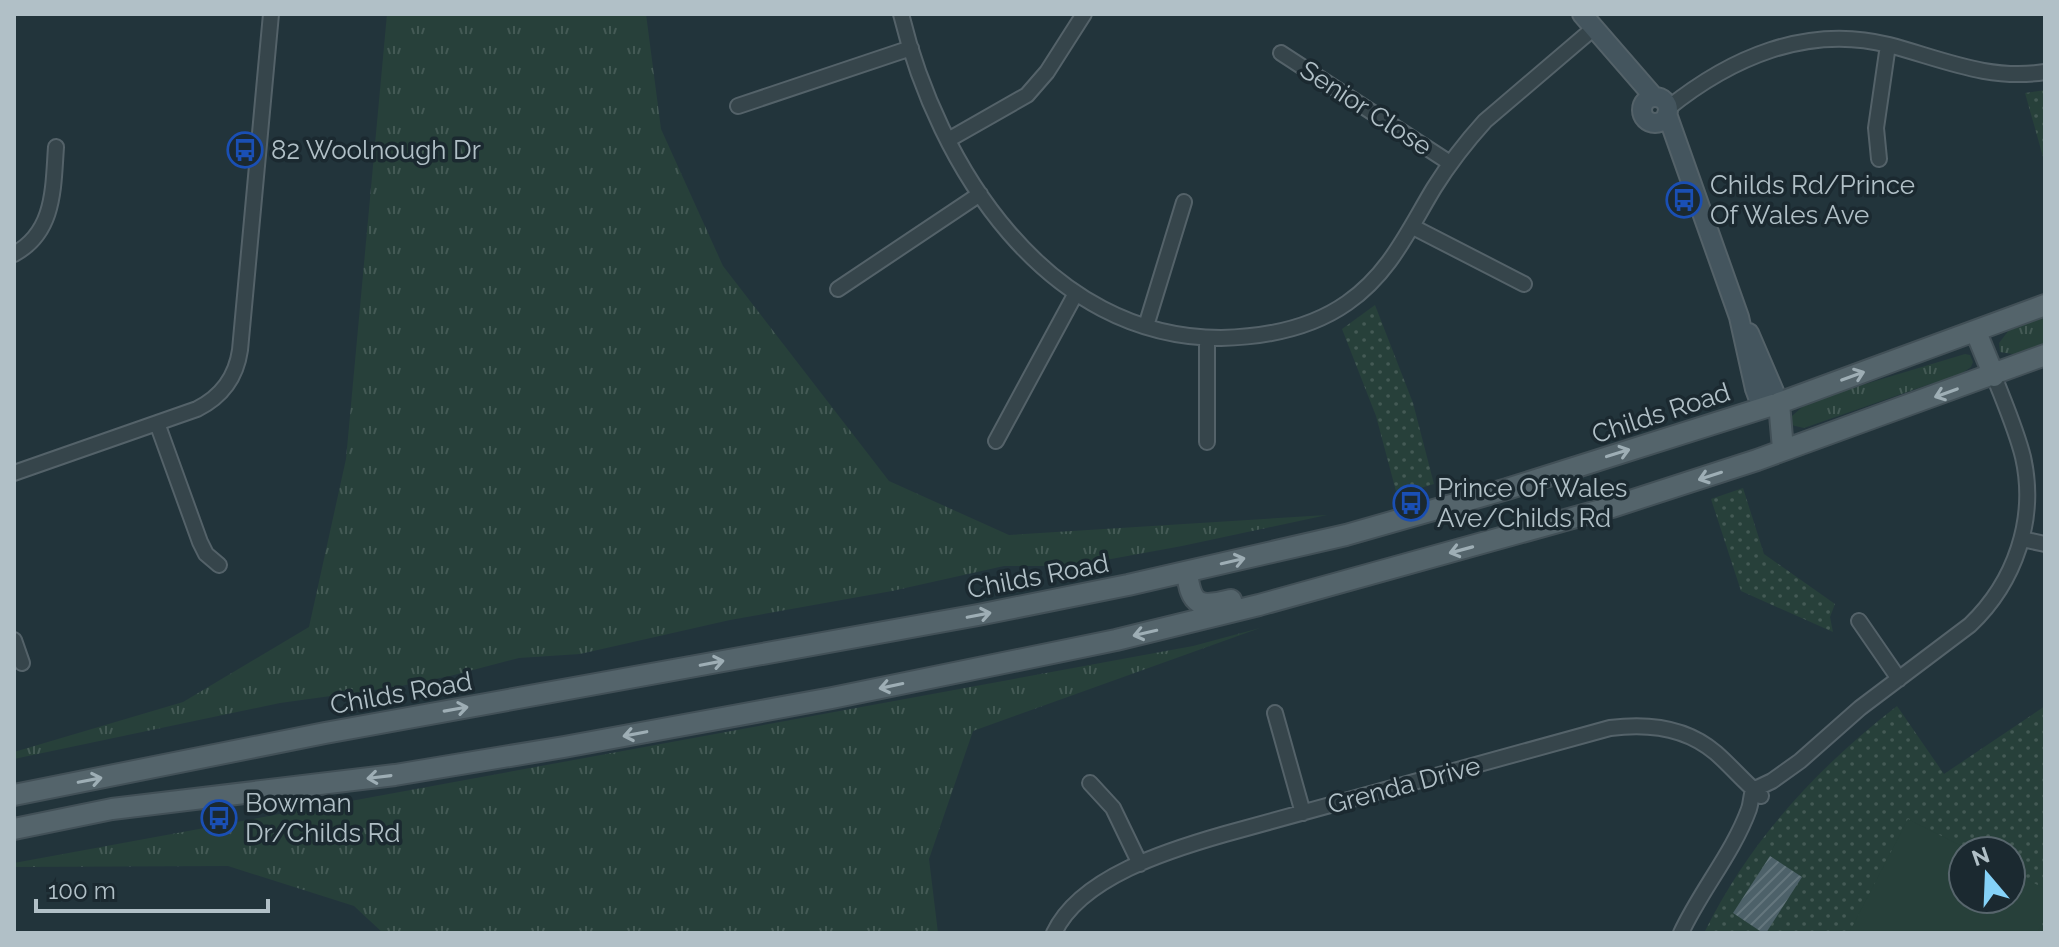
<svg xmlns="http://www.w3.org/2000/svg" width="2059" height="947" font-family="Raleway,sans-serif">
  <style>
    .grass { fill: url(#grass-tufts) }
    .park { fill: url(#park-dots); fill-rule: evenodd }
    .garden { fill: #27403a }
    .building { fill: url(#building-hatch) }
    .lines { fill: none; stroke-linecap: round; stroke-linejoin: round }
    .street-casing { stroke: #546269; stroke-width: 18 }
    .secondary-casing { stroke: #546269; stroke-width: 22 }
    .primary-casing { stroke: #425057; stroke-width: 24 }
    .street { stroke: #36454b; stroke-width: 14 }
    .secondary { stroke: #44555e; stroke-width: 18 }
    .primary { stroke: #54646b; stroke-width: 20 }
    .oneway { stroke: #9eaeb5 }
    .labels { text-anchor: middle; stroke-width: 7; stroke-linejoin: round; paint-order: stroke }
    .street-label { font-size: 26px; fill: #b1c0c7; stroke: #1b2930 }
    .poi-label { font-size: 26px; fill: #b1c0c7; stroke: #1b2930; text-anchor: start }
  </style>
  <defs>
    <pattern id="grass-tufts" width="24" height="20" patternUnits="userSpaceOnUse" patternTransform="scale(2)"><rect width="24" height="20" fill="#27403a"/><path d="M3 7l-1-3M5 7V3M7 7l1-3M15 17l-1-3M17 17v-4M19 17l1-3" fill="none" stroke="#445a55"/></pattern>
    <pattern id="park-dots" width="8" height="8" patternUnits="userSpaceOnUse" patternTransform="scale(2)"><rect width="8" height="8" fill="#27403a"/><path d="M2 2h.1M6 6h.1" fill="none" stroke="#445a55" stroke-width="1.8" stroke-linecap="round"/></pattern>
    <pattern id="building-hatch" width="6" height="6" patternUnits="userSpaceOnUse" patternTransform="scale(2)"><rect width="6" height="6" fill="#4d6169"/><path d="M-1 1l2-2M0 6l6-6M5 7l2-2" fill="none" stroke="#64767d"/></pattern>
  </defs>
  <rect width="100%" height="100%" fill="#22343b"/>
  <path class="grass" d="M387,14H646L661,129L723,266L889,481L1009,535L1327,515L1182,546L1073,566H1004L892,591L730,620L580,654L519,658L450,676L396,687L280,703L14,759V752L183,702L309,627L346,459Z
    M2045,314V347L2019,355L2000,352L1999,343L2009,330Z
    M1965,354L1970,355L1973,362L1971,367L1954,379L1930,384L1804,428L1791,425L1792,416L1809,401Z
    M1260,628L973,731L929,859L938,933H383L354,906L228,866L14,867V863L1193,646Z"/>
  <path class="park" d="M2045,90V164L2025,93Z
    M1375,305L1413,403L1434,484L1397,495L1376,416L1342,329Z
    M1743,488L1764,554L1835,604L1830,617L1833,632L1741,591L1711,499Z
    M1897,706L1944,774L2045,706V933H1704C1750,840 1816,769 1897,706ZM1963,851H2011V899H1963Z"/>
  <path class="garden" d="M1908,819L1971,851H1963V899H2011V871L2045,889V918L2037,933H1849Z"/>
  <path class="building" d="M1770,856L1802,877L1766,933H1763L1733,913Z"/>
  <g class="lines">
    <defs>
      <path id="street" d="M901,14C938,166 1046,338 1221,338C1266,337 1310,329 1347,303C1390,273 1408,231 1434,188C1449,164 1466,142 1485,121L1594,28
        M1281,53L1450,163
        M738,106L911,48
        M1667,109C1730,58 1807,24 1889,45C1942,59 1989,81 2045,72
        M948,140L1027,95L1047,72L1084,14
        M1879,159L1876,128L1888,45
        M1413,227L1524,284
        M14,254C55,232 53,188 56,147
        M838,289L980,194
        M1146,326L1184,202
        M1207,338V442
        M157,423L200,542L206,554L219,565
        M996,441L1076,293
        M14,473L197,409C221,397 236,378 240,350L271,14
        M2022,539L2045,544
        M1859,621L1899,679
        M14,640L22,663
        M1275,713L1303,813
        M1090,783L1113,808L1140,864
        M1054,933C1080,877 1169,850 1225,834L1610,728C1648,723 1686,727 1716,753C1732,767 1745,783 1761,796
        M1681,933C1701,890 1733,853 1749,809C1751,803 1751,796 1753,790L1772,781L1800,761L1860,708L1970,625C2015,582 2037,519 2023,457C2016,429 2004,402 1994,376"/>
      <path id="secondary" d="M1582,14L1654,97
        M1642 110a13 13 0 1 1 26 0a13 13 0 1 1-26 0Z
        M1667,114L1739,317L1755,389L1762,408
        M1749,333L1779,403"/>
      <path id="primary" d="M1976,332L1994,376
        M1779,403L1783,449
        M1187,572C1191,606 1199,608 1231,600
        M14,795L325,733L978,615L1128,585L1346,535L1507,489L1779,403L2045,305
        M14,829L112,809L395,775L564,747L832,698L1116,640L1259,605L1612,507L1757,460L2045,355"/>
    </defs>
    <use href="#street" class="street-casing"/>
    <use href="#secondary" class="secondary-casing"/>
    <use href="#primary" class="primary-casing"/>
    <use href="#street" class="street"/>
    <use href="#secondary" class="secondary"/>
    <use href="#primary" class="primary"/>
  </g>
  <defs><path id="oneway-shaft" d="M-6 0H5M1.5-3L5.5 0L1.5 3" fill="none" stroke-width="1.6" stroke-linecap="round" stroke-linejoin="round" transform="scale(2)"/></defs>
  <g class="oneway">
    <use href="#oneway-shaft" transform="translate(1853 376) rotate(-20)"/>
    <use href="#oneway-shaft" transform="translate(1946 393) rotate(160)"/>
    <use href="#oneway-shaft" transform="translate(1618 453) rotate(-17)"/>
    <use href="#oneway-shaft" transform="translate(1710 476) rotate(162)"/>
    <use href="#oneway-shaft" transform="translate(1461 550) rotate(165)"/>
    <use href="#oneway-shaft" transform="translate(1233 561) rotate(-13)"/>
    <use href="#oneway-shaft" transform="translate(979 615) rotate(-11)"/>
    <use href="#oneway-shaft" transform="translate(1145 633) rotate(167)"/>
    <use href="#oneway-shaft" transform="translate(712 663) rotate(-11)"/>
    <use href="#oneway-shaft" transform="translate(891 686) rotate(168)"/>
    <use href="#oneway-shaft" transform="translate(456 709) rotate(-10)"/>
    <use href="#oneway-shaft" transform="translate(635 734) rotate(169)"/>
    <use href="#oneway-shaft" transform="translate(379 777) rotate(173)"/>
    <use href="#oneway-shaft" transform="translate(90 780) rotate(-11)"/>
  </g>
  <defs>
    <symbol id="bus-ring" viewBox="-11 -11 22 22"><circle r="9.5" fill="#1b2930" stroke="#1a4fb4" stroke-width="1.5"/><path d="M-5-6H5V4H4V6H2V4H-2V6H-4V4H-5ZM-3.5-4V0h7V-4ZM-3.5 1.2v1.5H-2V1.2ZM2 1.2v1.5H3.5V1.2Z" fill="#1a4fb4"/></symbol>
  </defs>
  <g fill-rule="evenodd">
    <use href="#bus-ring" x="225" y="130" width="40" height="40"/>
    <use href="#bus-ring" x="1664" y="180" width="40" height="40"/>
    <use href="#bus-ring" x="1391" y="483" width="40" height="40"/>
    <use href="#bus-ring" x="199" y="798" width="40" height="40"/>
  </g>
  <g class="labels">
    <g class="street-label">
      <text transform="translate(1366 108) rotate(33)" y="9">Senior Close</text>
      <text transform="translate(1661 413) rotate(-18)" y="9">Childs Road</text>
      <text transform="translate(1038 576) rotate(-11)" y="9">Childs Road</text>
      <text transform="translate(401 693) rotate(-10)" y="9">Childs Road</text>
      <text transform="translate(1404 785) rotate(-15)" y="9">Grenda Drive</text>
    </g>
    <g class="poi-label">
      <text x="271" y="159">82 Woolnough Dr</text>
      <text x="1710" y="194">Childs Rd/Prince<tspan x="1710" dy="30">Of Wales Ave</tspan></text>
      <text x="1437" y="497">Prince Of Wales<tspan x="1437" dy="30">Ave/Childs Rd</tspan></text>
      <text x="245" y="812">Bowman<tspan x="245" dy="30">Dr/Childs Rd</tspan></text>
    </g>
  </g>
  <rect width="2059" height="947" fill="none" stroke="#b1c0c7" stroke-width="32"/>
  <g transform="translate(1987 875) rotate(341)"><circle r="38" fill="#1b2930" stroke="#57656c" stroke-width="2"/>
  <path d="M0-6L14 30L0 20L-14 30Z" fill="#85d2f8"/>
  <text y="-12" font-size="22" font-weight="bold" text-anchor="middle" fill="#b1c0c7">N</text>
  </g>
  <path d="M36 899v12h232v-12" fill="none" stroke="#b1c0c7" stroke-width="4"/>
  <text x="48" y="899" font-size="24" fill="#b1c0c7" stroke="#1b2930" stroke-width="6" paint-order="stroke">100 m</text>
</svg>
